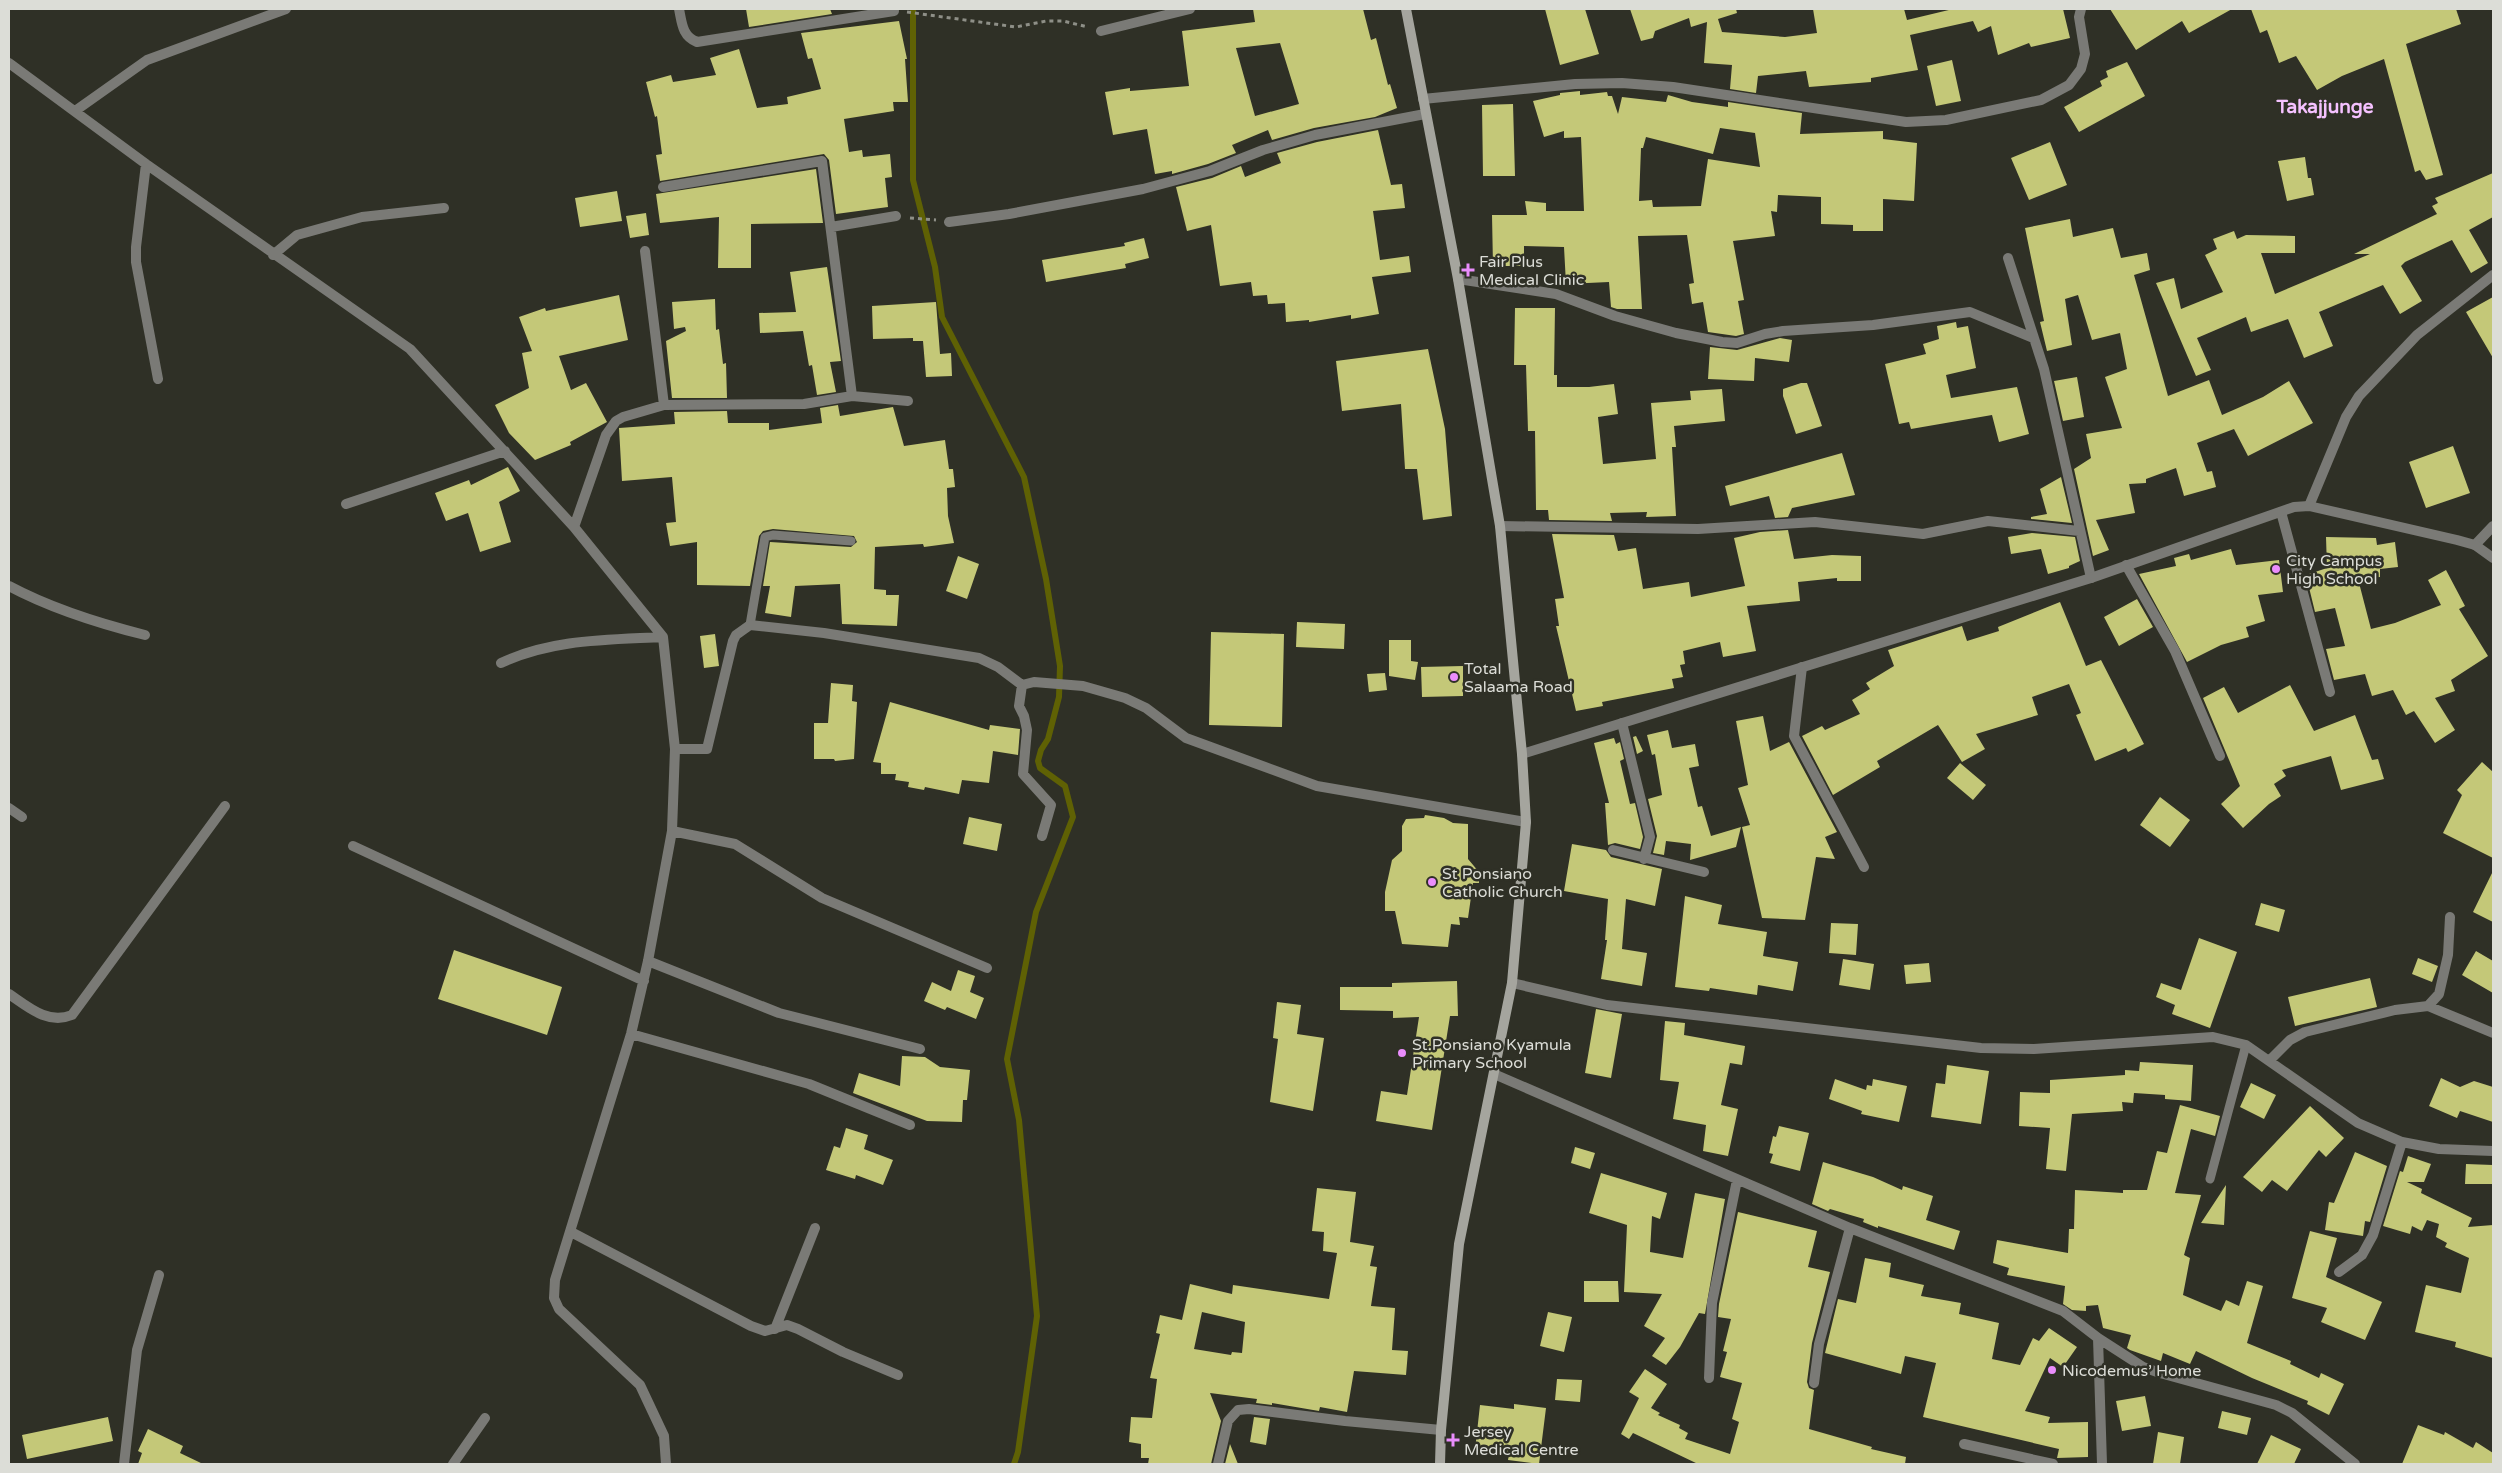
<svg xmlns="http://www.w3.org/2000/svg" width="2502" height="1473" font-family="'Varela Round',sans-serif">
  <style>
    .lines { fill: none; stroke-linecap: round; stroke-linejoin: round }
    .stream { stroke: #5f6104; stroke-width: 6 }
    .building { fill: #c4c878; fill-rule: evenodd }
    .path { stroke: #8e8f87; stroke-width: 3; stroke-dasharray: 4 4; stroke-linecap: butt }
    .service { stroke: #7a7a76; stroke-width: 9 }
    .minor { stroke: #7a7a76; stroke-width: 10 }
    .tertiary { stroke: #7a7a76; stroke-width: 10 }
    .secondary { stroke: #a5a59e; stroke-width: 10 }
    .poi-dot { fill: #ea8dfc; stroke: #2f3026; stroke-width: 2 }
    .labels { text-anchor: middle; stroke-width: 5; stroke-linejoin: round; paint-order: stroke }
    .poi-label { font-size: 16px; fill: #dcddd7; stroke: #2f3026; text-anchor: start }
    .quarter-label { font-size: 19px; font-weight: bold; fill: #f5c1ff; stroke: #2f3026 }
  </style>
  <rect width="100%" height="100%" fill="#2f3026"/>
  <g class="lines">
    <path class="stream" d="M913,9V180L935,267L942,317L1024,477L1046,579L1060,666L1059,697L1048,739L1041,750L1038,761L1040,768L1065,786L1073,817L1036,912L1007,1059L1019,1120L1037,1316L1018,1452L1014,1464"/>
  </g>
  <path class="building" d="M746,9H830L832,14L749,27Z
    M1253,9H1363L1371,40L1376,38L1388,85L1390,84L1397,108L1375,117L1314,128L1272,140L1268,130L1232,145L1236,153L1208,164L1172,174V171L1155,174L1147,129L1113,135L1105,92L1130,88V91L1189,86L1182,31L1255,22ZM1280,43L1299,104L1255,116L1236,48Z
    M1545,9H1585L1599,54L1560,65Z
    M1630,9H1736L1737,13L1718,19L1722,32L1785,37L1817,33L1813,9H1904L1907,20L1953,9H2063L2070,38L2031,47L2029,43L1998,55L1991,26L1978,32L1973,21L1910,35L1918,70L1871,78V82L1809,87L1806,71L1758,76L1756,93L1730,89L1732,65L1704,63L1707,22L1691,27L1689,18L1655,31L1653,38L1641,41Z
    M2110,9H2232L2189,33L2182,21L2136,50Z
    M2251,9H2456L2461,24L2406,44L2443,175L2426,180L2420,170L2415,172L2384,59L2342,76L2317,90L2296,56L2279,63L2267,30L2260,33Z
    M899,21L907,59H905L908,102H893L894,111L844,119L849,152L862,150L863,157L890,154L892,177L885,178L888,207L836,214L829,160L824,154L660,181L656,155L662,154L657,116L655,117L646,82L671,75L673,82L716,75L710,58L739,49L757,108L788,104L787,97L821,89L812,58L808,59L801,33Z
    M1952,60L1961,101L1936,106L1927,66Z
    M2127,62L2145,96L2079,132L2064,107L2102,86L2100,81L2108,77L2106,71Z
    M1580,91V95L1607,92L1608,96H1612L1618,114L1622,97L1666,102L1668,95L1692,102L1728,107V102L1802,113L1800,134L1883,131V139L1917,143L1914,201L1883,199V231H1853V225L1821,224V197L1778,195L1777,212L1771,211L1775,236L1733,241L1744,300L1738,301L1744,334L1736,336L1708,332L1703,302L1692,304L1689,284L1694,283L1687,235L1638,236L1642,309H1617L1611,307L1609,282L1566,284L1564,247L1524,246V266H1493L1492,215H1527L1525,201L1546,203V211H1584L1581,137L1564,138V131L1544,137L1533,101L1560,95V93ZM1720,128L1755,133L1760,167L1708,159L1701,206L1653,207L1652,200L1639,201L1641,148H1643L1646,137L1713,154Z
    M1513,104L1515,176H1483L1482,105Z
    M1378,130L1391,185L1402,184L1405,208L1373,211L1380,260L1409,256L1411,272L1372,277L1379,314L1351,319V315L1309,322V320L1286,322L1285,303L1268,304L1267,295L1253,296L1251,282L1220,286L1211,225L1187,231L1176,187L1212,178L1241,166L1245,177L1281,163L1277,153L1317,142Z
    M2050,142L2067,185L2029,200L2011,158Z
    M2305,157L2308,178H2311L2314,195L2287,201L2278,161Z
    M816,169L823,223L751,224V268H718L719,217L660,223L656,194Z
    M2493,173V217L2469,230L2488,263L2471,273L2452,240L2405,262L2401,266L2422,301L2400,314L2383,285L2319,312L2333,346L2304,358L2288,319L2251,332L2246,317L2197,338L2211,370L2196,376L2156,283L2174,278L2181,309L2223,292L2205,255L2217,249L2213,239L2234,231L2237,239L2246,235L2295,236V253H2261L2275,294L2370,254H2354L2437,214L2432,206L2438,203L2435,198Z
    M617,191L622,221L580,227L575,198Z
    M646,213L649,235L630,238L626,216Z
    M2070,219L2073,237L2113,228L2121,258L2147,253L2150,270L2134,275L2168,396L2209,380L2222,415L2263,397L2289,381L2313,423L2248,456L2234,429L2197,443L2207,472L2212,471L2216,487L2184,496L2176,468L2146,479V483L2129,484L2135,513L2096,520L2109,550L2093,556L2074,469L2091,458L2086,434L2122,428L2105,377L2127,369L2120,333L2092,340L2078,295L2065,299L2072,345L2047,351L2040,322L2044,321L2025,228Z
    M1144,238L1149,258L1125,264L1126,268L1046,282L1042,260L1125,246L1124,243Z
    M827,267L841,361L830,362L836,392L817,395L812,365L809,366L803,331L760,333L759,313L796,312L790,272Z
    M619,295L628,340L559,356L571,390L586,383L607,422L570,442L571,445L535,460L509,433L495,405L529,388L522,353L532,351L519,317L545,308L546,311Z
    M2493,297V358L2466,312Z
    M715,299L716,330L719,329L723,364L726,363L727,398H672L666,341L686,331L685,327L674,329L672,302Z
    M936,302L940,354L951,353L952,376L926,377L923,341H913V338L873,339L872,306Z
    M1515,308H1555L1554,375H1557V387H1589L1614,384L1618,414L1598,417L1603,464L1656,459L1651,403L1691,400L1690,391L1722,389L1725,421L1674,426L1676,447H1672L1676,516L1646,517L1647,512L1610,513L1612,521L1549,520L1548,510H1536L1535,431H1528L1526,365H1514Z
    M1956,322L1957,328L1968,326L1976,368L1946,375L1951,398L2017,387L2029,434L1999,442L1992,415L1911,429L1909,422L1899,424L1885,364L1926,354L1923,344L1939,339L1937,326Z
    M1780,338L1792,340L1789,362L1755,358L1754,381L1708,379L1710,347L1737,350Z
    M1428,349L1445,429L1452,516L1423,520L1417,469H1405L1401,404L1342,411L1336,361Z
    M2077,377L2084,417L2063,421L2054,381Z
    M1801,383H1807L1822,426L1796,434L1783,396V389Z
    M838,405L840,416L893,407L904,446L945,440L949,469H953L955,487L947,488L948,516L954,543L924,547L923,544L875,547L874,589L886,590V595H899L897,626L842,624L840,584L795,586L791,617L765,613L770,586H763L770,542L851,547L857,542L854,536L773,529L763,531L759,536L750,586L697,585V542L670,546L666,523L676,522L672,477L622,481L619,428L675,424L674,412L727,411L728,423H769V430L822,423L820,408Z
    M2453,446L2470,493L2426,508L2409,462Z
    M1842,453L1855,495L1792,508L1788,517L1775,518L1769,496L1730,506L1725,486Z
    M508,467L520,491L499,502L511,542L480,552L468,513L446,521L435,493L469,480L471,485Z
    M2061,477L2072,523L2031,519V517L2047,514L2040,489Z
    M1788,530L1794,559L1832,555L1861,556V581H1837V578L1798,582L1800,601L1747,606L1756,651L1723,657L1720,642L1683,651L1685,664L1680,665L1683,677L1672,679L1674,688L1602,702L1603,706L1576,711L1556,626H1559L1555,599L1564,598L1552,534L1614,535L1618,551L1636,548L1643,589L1689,582L1691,597L1745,586L1734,538L1760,532Z
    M2032,533L2075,537L2080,561L2069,566V568L2048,574L2041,549L2011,554L2008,537Z
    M2326,537L2376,538L2377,545L2395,542L2398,567L2380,569V577L2358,579L2371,629L2395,623L2441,605L2428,580L2446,570L2465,606L2459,609L2488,656L2451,680L2455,691L2435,698L2455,730L2435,743L2414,711L2406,715L2393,690L2372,696L2365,674L2334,680L2326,649L2345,646L2335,608L2315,612L2306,575L2327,568Z
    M2231,549L2236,565L2279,560L2283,592L2258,595L2265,621L2246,627L2249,637L2221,645L2187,662L2139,574L2176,566L2174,558L2189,554L2191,560Z
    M958,556L979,564L967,599L946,591Z
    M2137,599L2153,627L2119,646L2104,617Z
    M2060,602L2086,666L2101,660L2144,744L2128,752L2126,748L2095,761L2076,715L2081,713L2069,684L2032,697L2038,715L1976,734L1985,749L1962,762L1938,725L1877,761L1880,767L1833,795L1802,736L1822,726L1825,730L1860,714L1852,700L1870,689L1866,683L1894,666L1888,650L1962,626L1967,641L1999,631L1998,627Z
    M1297,622L1345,624L1344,649L1296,647Z
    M1211,632L1284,634L1282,727L1209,725Z
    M715,634L719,666L704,668L700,636Z
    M1389,640H1411V661L1418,662L1415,680L1389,676Z
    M1463,666V696L1422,697L1421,667Z
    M1385,673L1387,690L1369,692L1367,674Z
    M831,683L853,685L852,701L857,702L854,759L835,761L834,759H814V723H828Z
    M2290,685L2314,731L2355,715L2372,760L2378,759L2384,779L2341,790L2331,756L2282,770L2286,776L2274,784L2281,796L2269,804L2243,828L2221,804L2240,786L2203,698L2224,687L2238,713Z
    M890,702L989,730L990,725L1020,729L1018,755L993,751L989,783L962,780L959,794L925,787L924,790L908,787L909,782L895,780L896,774H881V763L873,762Z
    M1763,716L1770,751L1789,742L1837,832L1825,837L1835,859L1816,857L1805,920L1762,918L1742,827L1750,825L1738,788L1748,785L1736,721Z
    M1668,730L1672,748L1695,744L1699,766L1689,768L1698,807L1702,806L1711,836L1741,827L1736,847L1690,860L1691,844L1666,841L1664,855L1653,853L1657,836L1648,799L1662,795L1655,754L1652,755L1647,735Z
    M1636,736L1643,751L1637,754L1633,737Z
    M1614,738L1616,744L1620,742L1624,759L1620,761L1630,804L1635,803L1643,837L1640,849L1615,843L1608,845L1605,803H1609L1594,743Z
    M2482,762L2493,772V858L2443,833L2462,795L2457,790Z
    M1960,763L1986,785L1973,800L1947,778Z
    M2160,797L2190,820L2170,847L2140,825Z
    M1425,815L1444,818L1453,823L1468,824V859L1479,872V883H1473L1468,918L1459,917L1460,925L1451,924L1448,947L1402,944L1395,911H1385V892L1392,860L1402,851V826L1406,819L1424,818Z
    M969,817L1002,824L997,851L963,844Z
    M1572,844L1606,850L1611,857L1662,869L1655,906L1626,899L1622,949L1647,953L1642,986L1601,979L1607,940H1605L1608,899L1564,891Z
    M2493,871V922L2473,912Z
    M1685,896L1722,905L1718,924L1767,932L1763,956L1798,962L1793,991L1758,985L1757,995L1710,988L1709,991L1675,987Z
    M2261,903L2285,910L2279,932L2255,925Z
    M1831,923L1858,924L1856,955L1829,953Z
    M2199,938L2237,952L2210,1028L2172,1014L2175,1005L2156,997L2161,983L2181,990Z
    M454,950L562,987L547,1035L438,999Z
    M2476,951L2493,961V993L2462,975Z
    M2418,958L2438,966L2432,982L2412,974Z
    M1843,959L1874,964L1870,990L1839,985Z
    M1929,963L1931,982L1906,984L1904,965Z
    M958,970L975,976L970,992L984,998L976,1019L947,1007L945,1010L924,1001L932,982L951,991Z
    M2370,978L2377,1007L2295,1026L2288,997Z
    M1457,981L1458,1016H1450L1432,1130L1376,1121L1381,1091L1407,1095L1419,1017L1393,1018V1011L1340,1010V987H1392V983Z
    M1277,1002L1301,1005L1297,1034L1324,1038L1313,1111L1270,1102L1278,1039L1273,1038Z
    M1596,1009L1622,1014L1611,1078L1585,1073Z
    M1665,1021L1685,1023L1684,1035L1745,1046L1742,1065L1730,1063L1721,1105L1738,1109L1728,1156L1703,1151L1706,1125L1673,1119L1679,1082L1660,1080Z
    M902,1056L925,1057L940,1067L970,1070L967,1100H963L962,1122L927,1121L853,1093L859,1073L900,1086Z
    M2140,1062L2193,1065L2191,1101L2165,1099V1095L2134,1093L2133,1103L2122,1102L2123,1111L2072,1114L2066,1171L2046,1169L2050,1128L2019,1126L2020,1092L2050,1093V1080L2125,1075V1070L2139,1071Z
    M1947,1065L1989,1071L1981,1124L1931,1117L1936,1083L1945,1084Z
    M2441,1078L2460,1087L2474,1081L2493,1087V1122L2460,1111L2457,1118L2429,1106Z
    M1835,1079L1866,1090L1867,1085L1872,1086L1873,1079L1907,1086L1899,1122L1861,1114L1862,1111L1829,1099Z
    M2251,1083L2276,1095L2264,1119L2240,1107Z
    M2180,1105L2220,1116L2215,1136L2191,1129L2175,1193L2201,1195L2184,1255L2190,1258L2183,1295L2221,1311L2226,1300L2239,1306L2247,1281L2263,1286L2247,1343L2291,1361L2290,1364L2319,1378L2321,1373L2344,1384L2329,1415L2307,1404L2308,1401L2252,1378L2196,1351L2190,1364L2163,1353L2161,1361L2130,1350L2127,1348L2131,1335L2103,1328L2098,1305L2086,1306V1311L2072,1310L2063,1304L2065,1286L2007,1275L2009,1268L1993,1263L1997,1240L2068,1253L2069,1229H2074L2075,1190L2123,1193V1190H2147L2157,1151L2167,1153Z
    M2310,1106L2344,1138L2326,1157L2319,1150L2287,1191L2272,1180L2262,1192L2243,1177Z
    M1779,1126L1809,1133L1800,1171L1770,1163L1773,1154L1769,1153L1773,1136L1776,1137Z
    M846,1128L868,1135L864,1149L893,1160L883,1185L856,1175L855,1179L826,1170L834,1146L840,1148Z
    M1575,1147L1595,1153L1590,1169L1571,1163Z
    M2355,1152L2387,1166L2370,1222L2365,1221L2363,1236L2325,1230L2329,1202L2334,1203Z
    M2408,1156L2431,1164L2424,1182H2407L2422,1189L2421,1193L2472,1218L2468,1227L2493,1225V1358L2455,1347L2456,1342L2415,1332L2426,1285L2461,1293L2469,1258L2445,1247L2447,1243L2436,1237L2439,1224L2427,1220L2422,1231L2412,1226L2410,1234L2383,1226L2400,1171L2403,1172Z
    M1823,1162L1873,1177L1902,1190L1903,1186L1933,1196L1926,1220L1960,1231L1954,1250L1878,1226V1228L1863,1222L1864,1219L1830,1209L1828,1211L1812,1204Z
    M2466,1164L2493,1165V1184H2465Z
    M1601,1173L1667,1193L1660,1219L1652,1216L1650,1252L1683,1258L1695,1193L1725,1199L1705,1314L1699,1313L1680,1347L1666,1365L1652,1356L1665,1338L1644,1326L1662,1294L1624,1292L1627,1225L1589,1213Z
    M2226,1185L2224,1225L2201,1223Z
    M1317,1188L1356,1192L1350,1242L1374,1246L1370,1266L1377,1267L1371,1306L1395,1308L1392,1350L1408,1351L1406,1375L1354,1371L1347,1412L1320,1407L1319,1411L1272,1403V1405L1256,1403L1257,1399L1210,1393L1221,1421L1211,1464H1148L1149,1458H1141V1444L1129,1442L1131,1417L1152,1418L1157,1379L1150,1378L1160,1334L1156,1333L1160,1315L1182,1320L1190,1284L1232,1294L1233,1285L1329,1299L1337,1253L1323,1251L1324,1232L1312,1231ZM1202,1312L1245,1322L1242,1353L1232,1352L1231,1355L1194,1349Z
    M1738,1212L1817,1231L1808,1267L1830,1272L1812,1343L1807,1382L1809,1388L1814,1390L1809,1429L1872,1447L1871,1449L1906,1457L1905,1464H1698L1633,1433L1629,1439L1621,1434L1639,1398L1629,1392L1645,1369L1667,1384L1651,1408L1660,1413L1658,1415L1680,1425L1679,1428L1688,1433L1685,1439L1730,1454L1739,1422L1732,1419L1742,1383L1720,1377L1727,1352L1723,1351L1731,1319L1718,1317L1719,1304Z
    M2310,1231L2337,1238L2326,1277L2382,1302L2365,1340L2321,1322L2327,1308L2292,1298Z
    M1865,1258L1891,1263L1889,1277L1924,1285L1921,1296L1961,1303L1959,1314L1999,1323L1992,1359L2020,1365L2033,1338L2039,1341L2049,1328L2077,1347L2063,1367L2050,1358L2025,1411L2050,1417L2048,1423L2088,1422V1457L2057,1458L2059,1449L1923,1417L1936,1363L1905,1356L1901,1374L1825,1353L1838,1299L1856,1303Z
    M1584,1281H1618L1619,1302H1584Z
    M1548,1312L1572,1317L1564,1352L1540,1346Z
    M1557,1379L1582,1380L1580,1402L1555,1400Z
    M2145,1396L2151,1426L2122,1431L2116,1401Z
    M1514,1404L1546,1408L1539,1464L1508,1460L1509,1454L1475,1450L1480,1405L1514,1409Z
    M2222,1411L2251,1418L2247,1435L2218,1428Z
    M108,1417L113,1441L27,1459L22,1435Z
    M1254,1417L1270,1419L1266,1445L1250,1442Z
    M2418,1425L2444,1435L2445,1432L2473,1448L2476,1442L2493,1453V1464H2402Z
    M148,1429L183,1446L180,1453L203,1464H138L142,1453L138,1451Z
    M2158,1432L2184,1437L2180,1464H2153Z
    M2271,1435L2301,1449L2294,1464H2257Z
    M1230,1444L1238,1464H1225Z"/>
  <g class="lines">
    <path class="path" d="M907,12L1016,27L1046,21H1063L1088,27
      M910,218L936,220"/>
    <path class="service" d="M750,625L765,537L773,535L851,541
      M2210,1179L2246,1045"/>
    <path class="minor" d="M679,9C682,23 682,36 697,42L894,11L893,9
      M1101,31L1190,9
      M9,63L146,164L410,349L574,527L663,637L675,749L672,831L648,961L631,1034L555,1280L554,1298L559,1309L640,1385L664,1436L666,1464
      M1423,99L1575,84L1622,83L1673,87L1906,122L1946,120L2041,100L2069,85L2081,69L2085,54L2079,17L2081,9
      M75,111L147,60L286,9
      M146,164L136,247V262L158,379
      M663,187L822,161L852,396
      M949,222L1009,214L1143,189L1210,171L1263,150L1315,135L1425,114
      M831,227L896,216
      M645,251L664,405
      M273,255L297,235L362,217L444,208
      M2008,258L2044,369L2091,578
      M1458,279L1556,294L1615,316L1676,333L1722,342L1737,343L1765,334L1783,331L1873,325L1970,312L2033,338
      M346,504L505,451
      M2309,506L2346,417L2359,396L2417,335L2493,275
      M2281,512L2330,692
      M1500,526L1698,529L1815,522L1923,534L1988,521L2079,531
      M574,527L606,435L616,421L623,417L664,405L804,404L852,396L908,401
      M2475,545L2493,526
      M2126,565L2175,651L2220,756
      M9,586C52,609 97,623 145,635
      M501,663C552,639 607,640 663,637
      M1802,667L1794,736L1864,867
      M1022,685L1019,706L1024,716L1027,730L1023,774L1051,805L1042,836
      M1622,723L1650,837L1644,859
      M675,749H707L733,641L736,635L750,625L824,633L979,658L998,667L1022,685L1034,682L1083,686L1125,698L1146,708L1186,738L1317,786L1526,822
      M9,808L22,817
      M672,831L735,844L822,898L987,968
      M353,846L644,981
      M1613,850L1704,872
      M648,961L779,1013L920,1049
      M1512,983L1607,1005L1981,1048L2034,1049L2213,1037L2246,1045L2358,1123L2402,1142L2439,1149L2493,1151
      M9,994C28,1007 48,1025 72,1015L225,806
      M2428,1006L2439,994L2448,955L2450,917
      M631,1034L809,1084L910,1125
      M2270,1060L2290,1040L2305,1032L2395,1010L2428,1006L2493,1033
      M1494,1074L1850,1228L2063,1311L2098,1338L2102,1464
      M571,1232L751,1326L765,1331L787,1325L798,1329L843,1352L898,1375
      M2339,1272L2362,1255L2373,1235L2402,1142
      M775,1329L815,1228
      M2098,1338L2143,1367L2160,1373L2276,1405L2292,1413L2355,1464
      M1709,1378L1712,1303L1737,1180
      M1814,1383L1819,1344L1850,1228
      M1964,1444L2053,1464
      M124,1464L137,1350L159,1275
      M453,1464L485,1418
      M1218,1464L1228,1421L1238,1410L1249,1409L1345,1421L1441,1430"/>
    <path class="tertiary" d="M1522,754L2091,578L2294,507L2309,506L2457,540L2475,545L2493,558"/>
    <path class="secondary" d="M1406,9L1458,279L1500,526L1522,754L1526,822L1512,983L1459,1244L1441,1430L1440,1464"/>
  </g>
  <g class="poi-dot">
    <path d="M1465.5 262.5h5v5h5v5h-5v5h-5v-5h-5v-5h5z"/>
    <circle cx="2276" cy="569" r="5"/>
    <circle cx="1454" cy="677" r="5"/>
    <circle cx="1432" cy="882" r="5"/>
    <circle cx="1402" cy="1053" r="5"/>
    <circle cx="2052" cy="1370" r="5"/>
    <path d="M1450.5 1432.5h5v5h5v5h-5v5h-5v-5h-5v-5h5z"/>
  </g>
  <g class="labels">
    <g class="poi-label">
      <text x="1479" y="267">Fair Plus<tspan x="1479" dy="18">Medical Clinic</tspan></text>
      <text x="2286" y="566">City Campus<tspan x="2286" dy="18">High School</tspan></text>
      <text x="1464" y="674">Total<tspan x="1464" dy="18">Salaama Road</tspan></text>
      <text x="1442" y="879">St Ponsiano<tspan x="1442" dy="18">Catholic Church</tspan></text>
      <text x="1412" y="1050">St.Ponsiano Kyamula<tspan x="1412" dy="18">Primary School</tspan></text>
      <text x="2062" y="1376">Nicodemus’ Home</text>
      <text x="1464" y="1437">Jersey<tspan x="1464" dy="18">Medical Centre</tspan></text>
    </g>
    <g class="quarter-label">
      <text x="2325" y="113">Takajjunge</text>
    </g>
  </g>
  <rect width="2502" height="1473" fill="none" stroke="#dcddd7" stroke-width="20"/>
</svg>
